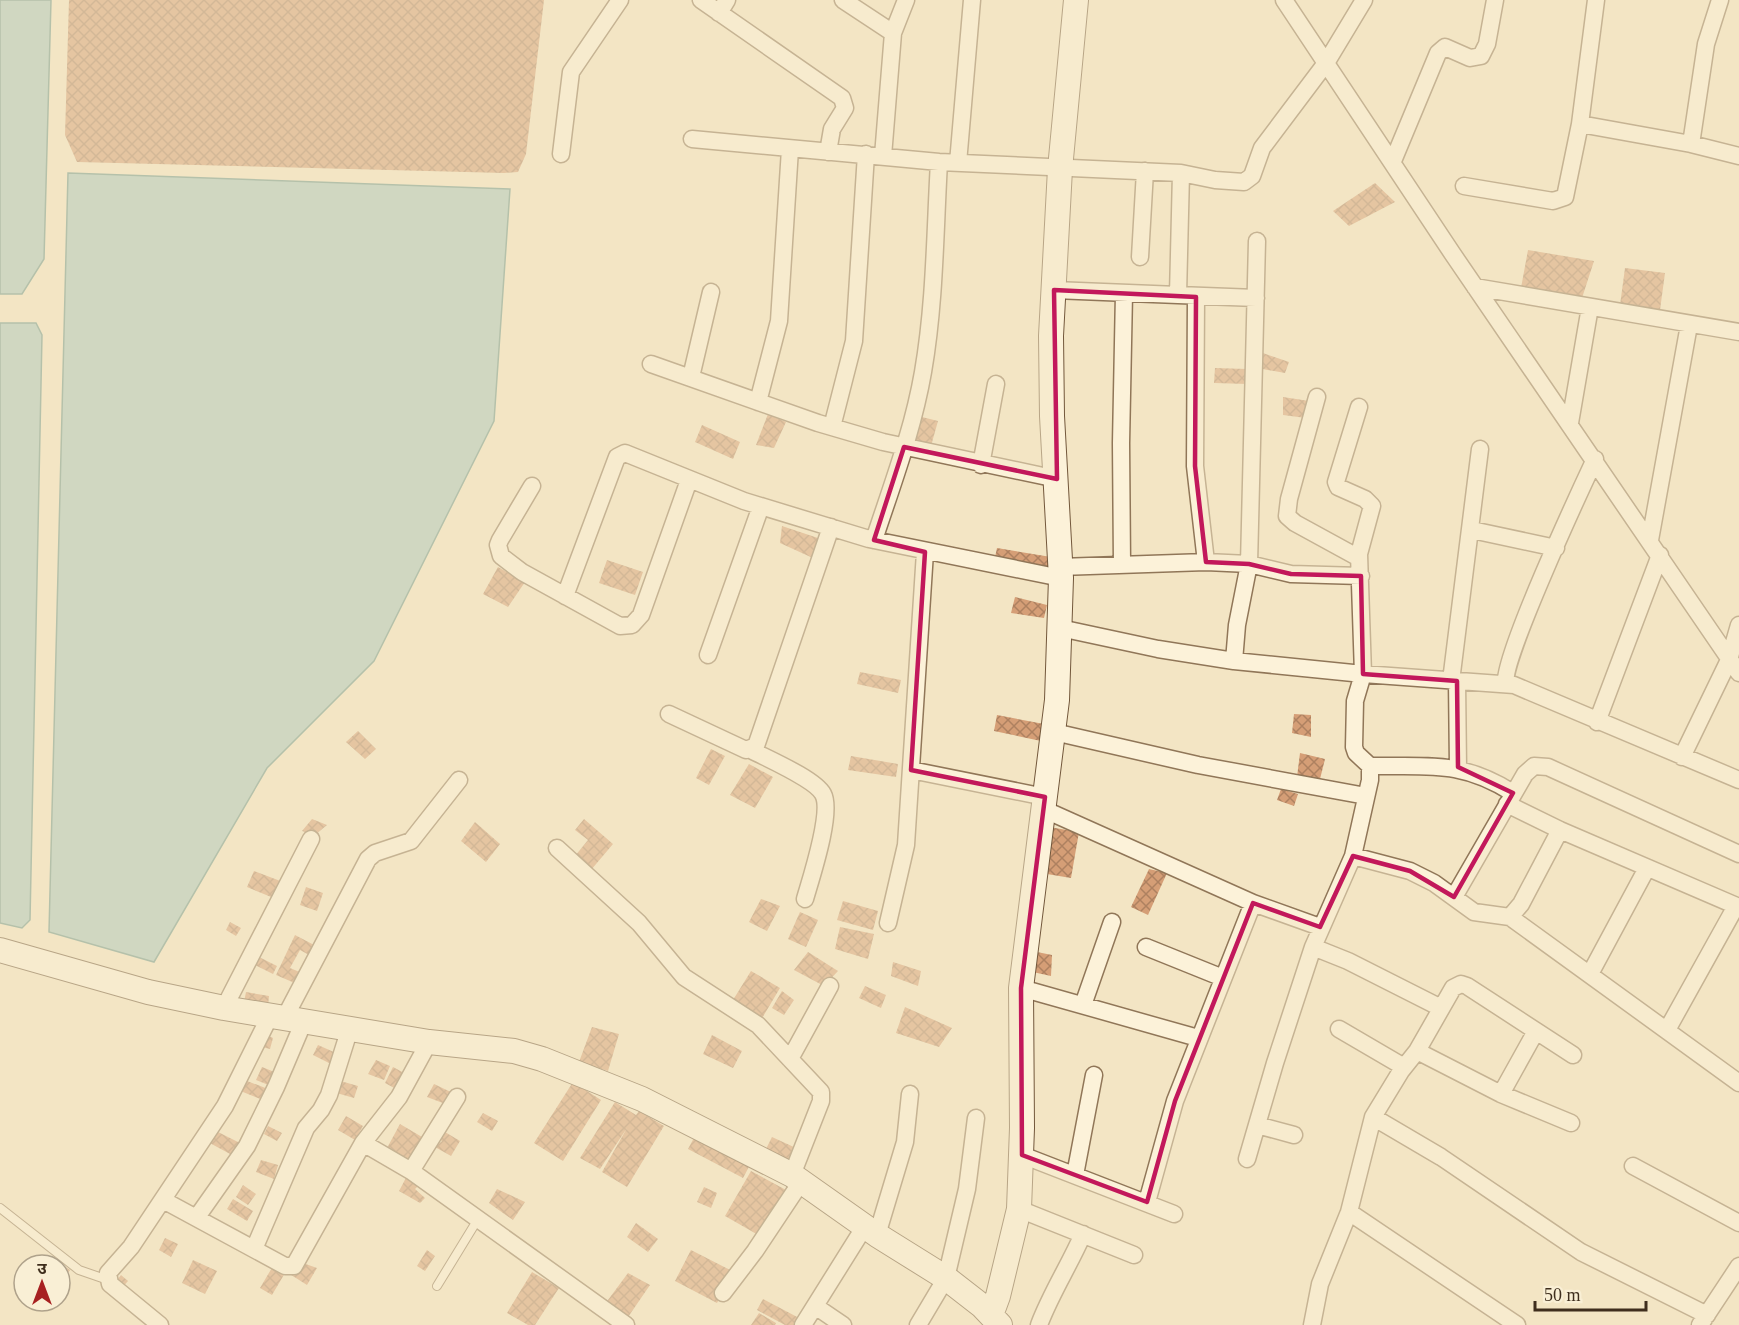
<svg xmlns="http://www.w3.org/2000/svg" width="1739" height="1325" font-family="'Times New Roman','Noto Sans Devanagari',serif">
  <style>
    .water { fill: #a6c6bd; stroke: #6c958b; stroke-width: 1.5 }
    .building { fill: url(#building-cross-hatch) }
    .lines { fill: none; stroke-linecap: round; stroke-linejoin: round }
    .lane-casing { stroke: #907658; stroke-width: 10 }
    .street-casing { stroke: #907658; stroke-width: 19 }
    .secondary-casing { stroke: #72573b; stroke-width: 26 }
    .lane { stroke: #fcf2d9; stroke-width: 8 }
    .street { stroke: #fcf2d9; stroke-width: 16 }
    .secondary { stroke: #fcf2d9; stroke-width: 24 }
    .marked { fill: none; stroke: #c2185b; stroke-width: 4.5; stroke-linejoin: round }
  </style>
  <defs>
    <pattern id="building-cross-hatch" width="8" height="8" patternUnits="userSpaceOnUse" patternTransform="scale(1.5)"><rect width="8" height="8" fill="#d59e76"/><path d="M0 0l8 8M0 8l8-8" fill="none" stroke="#ae8160"/></pattern>
  </defs>
  <rect width="100%" height="100%" fill="#f3e5c4"/>
  <path class="water" d="M0,0H51L44,259L22,294H0Z
    M68,173L510,189L494,421L374,661L267,768L154,962L49,932Z
    M0,323H36L42,335L30,920L22,928L0,923Z"/>
  <path class="building" d="M69,0H544L526,154L518,172L504,173L77,162L65,135Z
    M1375,183L1395,202L1349,226L1333,211Z
    M1528,250L1594,261L1582,298L1521,288Z
    M1625,268L1665,273L1660,310L1620,305Z
    M1260,352L1289,362L1285,373L1257,368Z
    M1215,368L1247,369V384L1214,383Z
    M1283,397L1309,401L1306,418L1283,415Z
    M768,414L786,422L774,448L756,445Z
    M918,416L938,421L931,446L912,441Z
    M702,425L740,442L733,459L695,442Z
    M782,526L821,539L815,559L780,543Z
    M997,548L1051,557L1049,571L994,562Z
    M607,560L643,572L635,595L599,583Z
    M498,567L525,582L508,607L483,594Z
    M1015,597L1047,605L1044,618L1011,613Z
    M860,672L901,680L898,693L857,684Z
    M1294,714L1311,715V737L1292,733Z
    M997,715L1044,724L1041,741L994,731Z
    M358,731L376,749L365,759L346,742Z
    M711,749L725,756L709,785L696,778Z
    M1300,753L1325,759L1319,783L1297,777Z
    M851,756L898,764L896,777L848,770Z
    M749,764L773,777L755,808L730,795Z
    M1281,789L1298,794L1294,806L1277,800Z
    M312,819L327,825L315,835L302,831Z
    M584,819L613,844L591,870L575,856L588,840L575,830Z
    M475,822L500,844L486,862L461,841Z
    M1049,827L1079,832L1071,878L1041,873Z
    M1149,869L1167,873L1148,915L1131,907Z
    M254,871L283,882L276,899L247,887Z
    M306,887L323,893L317,911L300,905Z
    M761,899L780,906L767,931L749,922Z
    M843,901L878,911L873,930L837,920Z
    M800,912L818,920L806,947L788,939Z
    M230,922L241,928L236,936L226,930Z
    M840,927L874,934L868,959L835,949Z
    M295,935L316,946L311,956L300,950L290,968L302,973L297,984L276,975Z
    M1032,951L1052,955L1051,976L1028,971Z
    M808,952L838,971L824,986L794,970Z
    M255,955L277,966L273,974L251,963Z
    M893,962L921,971L918,986L891,976Z
    M751,971L780,988L758,1025L728,1008Z
    M865,986L886,995L881,1008L859,998Z
    M782,991L794,1000L784,1015L772,1008Z
    M246,992L269,996L268,1006L244,1002Z
    M905,1007L952,1028L939,1047L896,1033Z
    M592,1027L619,1034L608,1071L579,1062Z
    M264,1034L273,1038L270,1049L258,1046Z
    M712,1035L742,1051L733,1068L703,1054Z
    M318,1045L336,1053L331,1064L313,1055Z
    M376,1060L390,1066L384,1080L368,1074Z
    M262,1067L277,1073L271,1086L256,1080Z
    M393,1067L406,1074L398,1090L385,1083Z
    M242,1079L268,1089L263,1100L238,1090Z
    M337,1080L358,1086L354,1098L333,1092Z
    M573,1082L601,1100L563,1161L534,1143Z
    M434,1084L455,1094L448,1105L427,1097Z
    M615,1102L636,1115L639,1111L664,1126L627,1187L602,1172L627,1128L600,1169L580,1158Z
    M483,1113L498,1121L492,1131L477,1122Z
    M346,1116L363,1126L355,1140L338,1130Z
    M400,1124L422,1137L409,1160L387,1148Z
    M268,1126L282,1133L277,1141L264,1134Z
    M212,1129L242,1144L232,1155L206,1141Z
    M440,1129L460,1141L451,1156L435,1147L442,1141L435,1137Z
    M696,1134L751,1163L743,1178L688,1149Z
    M772,1137L796,1148L788,1165L764,1153Z
    M261,1160L278,1165L274,1179L256,1172Z
    M751,1171L786,1190L760,1236L725,1216Z
    M407,1176L421,1183L415,1189L425,1198L420,1203L399,1191Z
    M243,1185L256,1194L248,1205L236,1197Z
    M704,1187L717,1193L711,1208L697,1202Z
    M497,1189L525,1202L513,1220L489,1203Z
    M233,1199L253,1211L247,1221L227,1209Z
    M636,1223L658,1239L648,1252L627,1237Z
    M165,1238L178,1244L171,1257L159,1250Z
    M427,1250L435,1256L425,1271L417,1266Z
    M691,1250L734,1272L717,1303L675,1281Z
    M49,1256L70,1270L60,1285V1265H43Z
    M193,1260L217,1271L205,1294L182,1283Z
    M300,1262L317,1268L307,1285L288,1273Z
    M273,1266L285,1273L272,1295L260,1288Z
    M532,1272L559,1288L535,1325H528L507,1313Z
    M628,1273L650,1285L626,1320L605,1304Z
    M121,1275L128,1281L121,1289L114,1284Z
    M763,1299L801,1319L796,1325H785L757,1310Z
    M759,1313L776,1323L775,1325H751Z"/>
  <g class="lines">
    <defs>
      <path id="lane" d="M0,1208L79,1270L108,1280
        M437,1286L478,1219"/>
      <path id="street" d="M701,0L842,98L845,108L832,129L828,152
        M843,0L893,33
        M1284,0L1452,253L1739,673
        M719,13L727,0
        M1580,124L1691,144L1739,156
        M692,139L939,162L1181,173L1215,180L1244,182L1252,176L1262,148L1326,63L1364,0
        M1691,144L1706,44L1720,0
        M561,154L571,72L620,0
        M883,156L893,33L906,0
        M1393,161L1438,53L1445,47L1470,58L1481,56L1487,44L1495,0
        M958,163L972,0
        M1181,173L1178,295L1256,298
        M1464,186L1553,201L1565,197L1580,124L1596,0
        M1140,257L1145,171
        M1475,287L1739,332
        M1054,290L1178,295
        M1196,297L1195,466L1206,562
        M651,364L818,423L883,442L1057,479
        M691,377L711,292
        M1317,397L1289,499L1287,516L1295,523L1359,558
        M758,402L779,321L790,149
        M1570,423L1590,307
        M832,427L854,341L866,154
        M981,465L996,384
        M532,486L500,540L498,545L501,556L522,572L620,626L632,625L641,615L689,480
        M1472,530L1556,548
        M874,540C892,485 913,430 923,372C935,303 935,231 939,162
        M1650,540L1689,325
        M1122,564L1121,443L1124,293
        M1060,567L1206,562L1249,564L1291,574L1361,576
        M565,596L617,457L625,453L744,501L869,539L1061,578
        M1060,628L1158,649L1234,661L1363,674L1514,685L1739,780
        M708,655L761,506
        M1234,661L1237,625L1249,564L1257,241
        M1451,681L1480,449
        M1457,681L1458,768
        M1506,683C1501,661 1580,491 1595,459
        M669,714L746,750L756,746L831,527
        M1597,722L1660,555
        M1054,732L1198,765L1366,796
        M751,750C768,759 815,779 823,794C833,812 811,878 805,899
        M1682,757L1729,660L1739,625
        M1370,766C1429,767 1461,760 1513,793
        M911,770L1045,797
        M1507,804L1560,830L1739,907
        M1043,809L1253,903L1320,927
        M557,848L639,923L684,977L758,1025L821,1092V1101L792,1175
        M1353,856L1410,871L1434,883L1474,912L1510,917L1739,1083
        M1454,897L1525,774L1534,766L1548,767L1739,854
        M1510,917L1521,904L1560,830
        M888,923L906,845L925,552
        M1146,947L1223,978
        M1313,947L1348,961L1441,1008
        M1590,974L1647,868
        M1021,988L1198,1038
        M1083,1005L1112,922
        M224,1008L311,839
        M284,1019L368,859L375,853L411,841L459,780
        M1339,1029L1404,1067
        M1667,1030L1736,906
        M1536,1031L1501,1094L1571,1123
        M1417,1051L1501,1094
        M790,1059L830,986
        M1373,1117L1441,1157L1581,1252L1707,1315
        M1257,1125L1294,1135
        M363,1143L411,1171L626,1325
        M1022,1155L1174,1214
        M1247,1159L1275,1063L1313,947L1353,856L1370,780V766L1356,753L1354,747L1355,701L1363,674L1359,554L1372,506L1365,499L1338,487L1336,482L1359,407
        M1633,1166L1739,1223
        M411,1171L457,1097
        M1075,1175L1094,1075
        M163,1200L285,1266H294L363,1143L399,1097L429,1042
        M1147,1202L1175,1101L1253,903
        M1019,1209L1134,1255
        M1349,1212L1517,1325
        M197,1217L247,1146L276,1087L304,1021
        M877,1235L905,1142L910,1094
        M254,1249L306,1128L321,1110L329,1095L350,1028
        M723,1293L755,1251L801,1182
        M815,1306L843,1325
        M160,1325L110,1284L108,1273L131,1247L225,1106L270,1016
        M803,1325L865,1226
        M918,1325L946,1278L967,1189L976,1118
        M1039,1325C1051,1293 1069,1266 1083,1234
        M1312,1325L1320,1284L1349,1212L1373,1117L1401,1071L1417,1051L1453,988L1461,984L1467,986L1573,1055
        M1700,1325L1739,1266"/>
      <path id="secondary" d="M0,950L148,992L224,1008L429,1042L514,1051L542,1059L642,1099L792,1175L877,1235L946,1278L982,1306L1000,1325
        M991,1315L998,1296L1019,1209L1022,1128L1021,988L1057,700L1061,578L1052,416L1051,336L1060,169L1076,0"/>
    </defs>
    <use href="#lane" class="lane-casing"/>
    <use href="#street" class="street-casing"/>
    <use href="#secondary" class="secondary-casing"/>
    <use href="#lane" class="lane"/>
    <use href="#street" class="street"/>
    <use href="#secondary" class="secondary"/>
  </g>
  <path d="M0 0H1739V1325H0ZM1054,290L1196,297L1195,466L1206,562L1249,564L1291,574L1361,576L1363,674L1457,681L1458,767L1513,793L1454,897L1410,871L1353,856L1320,927L1253,903L1175,1101L1147,1202L1022,1155L1021,988L1045,797L911,770L925,552L874,540L904,447L1057,479Z" fill="#f3e5c4" fill-opacity=".55" fill-rule="evenodd"/>
  <path class="marked" d="M1054,290L1196,297L1195,466L1206,562L1249,564L1291,574L1361,576L1363,674L1457,681L1458,767L1513,793L1454,897L1410,871L1353,856L1320,927L1253,903L1175,1101L1147,1202L1022,1155L1021,988L1045,797L911,770L925,552L874,540L904,447L1057,479Z"/>
  <g transform="translate(42 1283)"><circle r="28" fill="#f9efd5" stroke="#afa28b" stroke-width="1.5"/>
  <path d="M0-4.5L10 22L0 15L-10 22Z" fill="#a72021"/>
  <text y="-9" font-size="16" font-weight="bold" text-anchor="middle" fill="#3f2e1d">उ</text>
  </g>
  <path d="M1535 1301v9h111v-9" fill="none" stroke="#3f2e1d" stroke-width="3"/>
  <text x="1544" y="1301" font-size="18" fill="#3f2e1d" stroke="#f9efd5" stroke-width="4.5" paint-order="stroke">50 m</text>
</svg>
